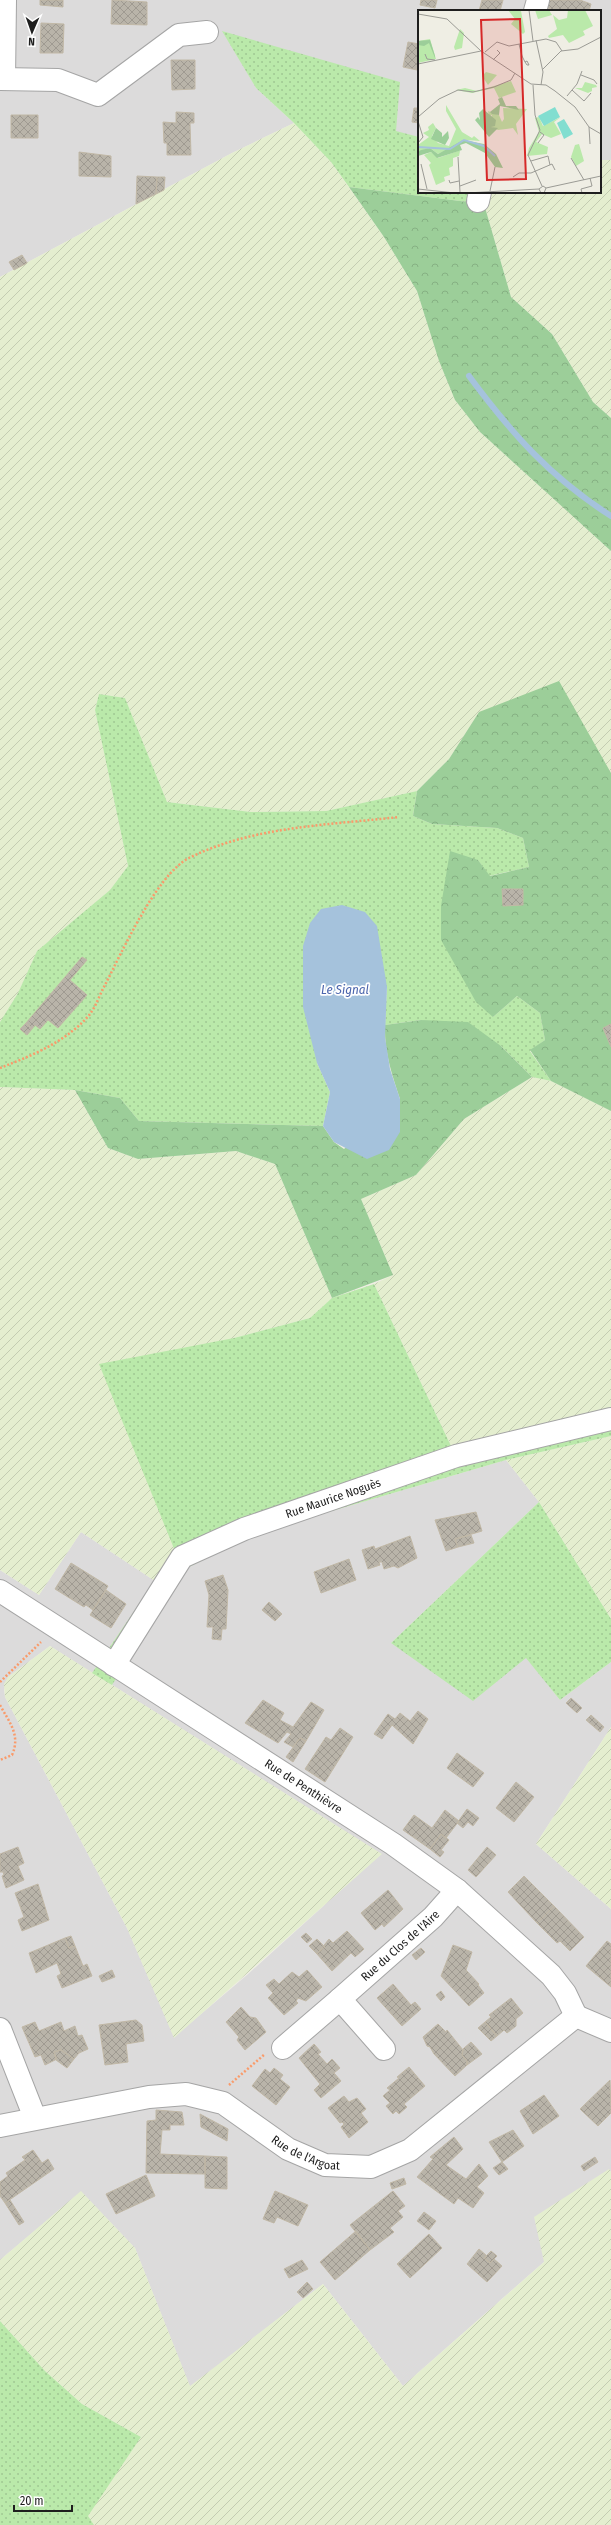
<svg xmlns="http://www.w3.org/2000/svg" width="611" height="2525" font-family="'Fira Sans Condensed',sans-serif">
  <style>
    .residential { fill: #dcdbdb }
    .farmland { fill: url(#farmland-furrows) }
    .grass { fill: url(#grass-dots) }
    .forest { fill: url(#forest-crowns) }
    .water { fill: #a5c2dc }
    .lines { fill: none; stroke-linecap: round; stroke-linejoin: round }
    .stream { stroke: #a5c2dc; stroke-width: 6 }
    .building { fill: url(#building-cross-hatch); stroke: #c1b8a6 }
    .minor-casing { stroke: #a5a5a5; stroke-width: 24 }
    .path { stroke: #f99b6b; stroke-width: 2.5; stroke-dasharray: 2 2; stroke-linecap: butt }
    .minor { stroke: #fff; stroke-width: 22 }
    .labels { text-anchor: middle; stroke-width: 3.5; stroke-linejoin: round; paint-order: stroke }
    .street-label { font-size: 12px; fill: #1e1e1e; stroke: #fff }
    .water-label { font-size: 13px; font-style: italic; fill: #4b65ad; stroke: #fff }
    .inset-river { fill: none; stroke: #a5c2dc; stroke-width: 2 }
    .inset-road { fill: none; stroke: #9b9b95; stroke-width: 1 }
    .view { fill: #d62828; fill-opacity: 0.15; stroke: #d62828; stroke-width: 2 }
    .inset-edge { fill: none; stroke: #1e1e1e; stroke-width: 2 }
  </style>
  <defs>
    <pattern id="farmland-furrows" width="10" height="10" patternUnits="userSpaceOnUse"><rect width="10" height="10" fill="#e4eecf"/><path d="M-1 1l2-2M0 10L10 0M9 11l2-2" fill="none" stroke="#c3ccb1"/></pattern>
    <pattern id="grass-dots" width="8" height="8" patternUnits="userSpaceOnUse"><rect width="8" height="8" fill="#bae9aa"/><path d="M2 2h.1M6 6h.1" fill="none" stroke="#9fc792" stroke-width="1.8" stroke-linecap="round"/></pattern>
    <pattern id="forest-crowns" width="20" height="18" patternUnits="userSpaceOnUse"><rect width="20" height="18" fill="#9cce99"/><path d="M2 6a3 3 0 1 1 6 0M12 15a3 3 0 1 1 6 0" fill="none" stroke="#86b083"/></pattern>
    <pattern id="building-cross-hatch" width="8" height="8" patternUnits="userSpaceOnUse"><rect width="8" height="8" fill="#b9b4a9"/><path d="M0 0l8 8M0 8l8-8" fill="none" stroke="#9f9a91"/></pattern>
  </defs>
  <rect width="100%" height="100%" fill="#efeee4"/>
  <path class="residential" d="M0,0H611V160H600V11H419V137L396,132L223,31L256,88L294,123L232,153L0,277Z
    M506,1460L539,1502L391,1643L527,1658L560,1700L611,1662V1727L536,1844L611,1909V2172L609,2170L545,2261L403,2386L323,2284L190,2387L135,2248L81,2192L0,2260V1570L39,1595L81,1532L155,1581L92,1673L50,1646L8,1677L4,1690L5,1697L127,1928L174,2037L247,1975L381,1854L112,1685L187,1568L260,1532Z"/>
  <path class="farmland" d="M294,123L331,162L384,237L417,291L439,361L455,400L480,432L611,551V773L587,733L479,712L449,759L417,791L326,811L251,812L167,802L125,698L99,694L95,710L128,866L110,890L37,951L18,993L0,1022V277L232,153Z
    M600,160H611V418L593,402L552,334L511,297L484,204L487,192H600Z
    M532,1077L551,1081L611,1111V1407L451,1446L374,1284L393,1275L361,1199L416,1175L464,1119Z
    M0,1087L75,1090L108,1148L138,1159L236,1151L275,1164L332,1298L310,1318L234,1338L175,1551L155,1581L81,1532L39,1595L0,1570Z
    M611,1436V1619L539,1502L506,1460Z
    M50,1646L382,1854L174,2038L127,1928L5,1697L4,1684L8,1677Z
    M611,1727V1909L536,1844Z
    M609,2169L611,2172V2525H94L87,2516L141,2437L82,2404L45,2371L0,2321V2260L81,2191L135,2248L190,2386L323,2284L403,2386L544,2262L534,2217Z"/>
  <path class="grass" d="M222,31L400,82L396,131L419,137V192H487L484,204L349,187L331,162L294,123L256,88Z
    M99,694L125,698L167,802L251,812L326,811L417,791L413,816L432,824L497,828L523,838L529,867L489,876L478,860L493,1017L517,996L540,1013L545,1040L530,1051L551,1081L532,1077L501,1046L421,1020L385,1025L387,987L317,1063L330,1092L323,1126L139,1121L120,1098L75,1090L0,1087V1022L18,993L37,951L110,890L128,866L95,710Z
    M374,1284L451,1446L611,1407V1436L506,1460L260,1532L187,1568L112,1685L92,1673L175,1551L99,1364L234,1338L310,1318L332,1298Z
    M539,1502L611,1619V1662L560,1700L526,1658L473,1701L391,1643Z
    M0,2321L45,2371L82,2404L141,2437L88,2516L94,2525H0Z"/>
  <path class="forest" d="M349,187L484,204L511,297L552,334L593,402L611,418V551L480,432L455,400L439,361L417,291L384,237Z
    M559,681L611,773V1111L551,1081L530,1050L545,1040L540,1013L517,996L493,1017L476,1002L441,940V906L450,851L478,860L490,876L529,867L523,838L497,828L432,824L413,816L417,791L449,759L479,712Z
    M421,1020L468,1022L501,1046L532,1077L464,1119L416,1175L361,1199L393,1275L332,1298L275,1164L236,1151L138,1159L108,1148L75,1090L120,1098L139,1121L323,1126L334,1142L344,1149L400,1099C392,1075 384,1051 385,1025Z"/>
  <path class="water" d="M342,905L365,912L377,926L387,987L385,1037L390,1069L400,1099V1132L389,1150L367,1159L334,1142L323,1126L330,1092L317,1063L303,1007V946L310,923L321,909Z"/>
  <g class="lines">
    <path class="stream" d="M469,376C512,434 550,477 611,516"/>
  </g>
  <path class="building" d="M40,0H63V7L40,5Z
    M112,0L147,2V25L111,24Z
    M421,0H437L435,8L420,5Z
    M482,0H503L500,11H479Z
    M546,0H580L591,4L589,11H556L545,7Z
    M41,23L64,24L63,53H40Z
    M408,42L419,44L417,70L403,67Z
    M171,60H195V89L172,90Z
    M414,108H419V123L412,122Z
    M176,112L194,113V123H190L191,155H167V143H164L163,122L176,123Z
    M11,115H38V138H11Z
    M79,152L111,156V177L79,176Z
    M137,176L157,177L156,194L136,204Z
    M157,177H165L164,190L156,194Z
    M22,255L27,263L14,270L9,262Z
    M502,889H523V905L503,906Z
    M82,957L87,960L70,980L87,995L58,1028L48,1020L40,1029L35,1025L32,1029L26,1023Z
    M26,1023L32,1029L27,1035L20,1029Z
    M611,1024V1047L603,1028Z
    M476,1512L482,1531L455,1539L458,1547L446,1551L435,1520Z
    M471,1535L474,1543L458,1547L455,1539Z
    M410,1536L417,1558L398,1568L394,1566L384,1569L382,1562H379L380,1565L368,1569L362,1550L374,1546L375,1549Z
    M349,1559L356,1580L321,1593L314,1572Z
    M71,1563L108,1586L93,1610L86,1605L84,1607L55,1589Z
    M223,1575L228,1590L226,1629H222L221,1640L212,1639L213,1627H207L209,1595L205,1581Z
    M106,1590L126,1604L111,1628L90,1615Z
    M269,1602L282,1614L275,1621L262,1610Z
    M571,1698L582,1708L577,1713L566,1703Z
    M263,1700L284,1713L280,1720L293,1727L311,1702L324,1710L306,1741L300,1738L293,1747L284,1742L291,1734L287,1732L278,1743L245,1723Z
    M418,1711L428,1719L413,1744L392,1725L382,1739L374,1734L388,1714L395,1719L400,1713L410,1721Z
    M591,1715L604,1727L600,1732L586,1720Z
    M340,1728L353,1737L325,1782L305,1769L326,1737L331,1740Z
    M300,1738L306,1741L293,1762L286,1757Z
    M457,1753L484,1773L473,1787L447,1768Z
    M516,1782L534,1797L514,1822L496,1808Z
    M467,1809L479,1818L473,1826L468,1822L463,1828L457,1823Z
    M445,1810L459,1821L446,1838L441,1834L430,1849L403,1830L414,1815L432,1828Z
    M441,1834L449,1840L441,1850L444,1852L440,1857L430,1849Z
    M18,1847L24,1863L18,1866L24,1880L6,1888L2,1876L4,1875L3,1872H0V1854Z
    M487,1847L496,1855L476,1877L468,1870Z
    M524,1876L554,1906L537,1923L508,1892Z
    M38,1884L49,1920L22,1931L18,1920L24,1917L15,1893Z
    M388,1890L403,1909L384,1927L382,1924L375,1930L361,1913Z
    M554,1906L584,1937L570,1951L560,1941L557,1943L537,1923Z
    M347,1931L364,1949L355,1957L351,1953L332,1971L317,1954L329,1939L333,1943Z
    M306,1933L312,1939L307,1943L301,1937Z
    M71,1936L75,1946L69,1948L65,1938Z
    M65,1938L69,1948L75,1946L83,1966L87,1964L92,1976L62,1988L57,1976L61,1974L57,1963L36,1973L29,1953Z
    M317,1939L325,1947L317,1954L309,1946Z
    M607,1941L611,1944V1987L586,1966Z
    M453,1945L472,1952L466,1970L479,1984L478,1985L484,1993L469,2006L441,1976Z
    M421,1948L425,1952L416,1960L412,1955Z
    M112,1970L115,1977L102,1982L99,1976Z
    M307,1970L322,1987L306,2001L298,1998L296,2001L298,2003L284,2015L268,1998L273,1993L266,1985L274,1979L279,1984L292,1972L299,1977Z
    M393,1984L411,2005L415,2002L421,2009L402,2026L377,1998Z
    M441,1991L445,1997L441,2001L436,1995Z
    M511,1998L523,2013L516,2019V2026L507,2033L504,2030L497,2036L485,2022L491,2017L489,2015Z
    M241,2007L250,2017L256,2018L266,2032L245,2050L237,2040L239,2037L226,2022Z
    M136,2020L142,2025L144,2041L126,2044L128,2062L105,2065L99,2025Z
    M35,2022L39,2031L61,2022L64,2031L75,2026L78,2036L82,2035L88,2049L79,2053L74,2059L61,2050L54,2052L57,2059L45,2065L41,2055L35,2057L22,2027Z
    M485,2022L497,2036L491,2041L478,2028Z
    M438,2024L446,2032L447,2030L463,2050L462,2055L467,2061V2065L455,2076L434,2054L430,2047L427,2046L423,2037Z
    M471,2042L482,2054L467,2065V2061L462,2055L463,2049Z
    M314,2044L321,2052L318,2054L327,2064L332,2059L340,2068L334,2073L341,2081L321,2098L314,2090L320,2084L299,2058Z
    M61,2050L74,2059L67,2068L56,2060L54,2052Z
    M409,2067L425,2086L404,2104L407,2107L399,2114L396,2111L393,2114L386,2106L390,2103L383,2096L390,2090L387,2088L399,2078L397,2077Z
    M274,2068L283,2075L280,2079L290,2087L276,2105L252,2086L265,2069L270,2073Z
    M610,2080L611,2113L598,2126L580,2109Z
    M544,2095L559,2116L533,2134L520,2111Z
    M344,2096L349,2102L357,2098L366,2109L361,2113L368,2122L349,2138L341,2127L344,2124L342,2122L340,2123L328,2108Z
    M156,2110L182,2112L184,2125H170V2130H162L160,2154L205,2156V2174L146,2173L147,2121L156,2120Z
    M200,2114L228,2129L227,2141L201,2127Z
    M513,2130L524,2146L502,2162L489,2142Z
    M454,2137L463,2149L446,2165L466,2179L479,2164L488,2176L477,2187L484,2193L473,2208L458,2198L454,2204L417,2177L433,2159L430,2157Z
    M33,2150L42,2163L48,2159L54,2169L5,2203L0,2196V2182L8,2176L6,2173L25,2160L22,2157Z
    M205,2156L227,2157V2189L205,2188Z
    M595,2157L598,2162L584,2171L581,2166Z
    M502,2162L508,2169L499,2175L493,2168Z
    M146,2175L155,2196L116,2214L106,2194Z
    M404,2178L406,2184L392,2189L390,2183Z
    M275,2191L308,2205L298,2226L277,2217L274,2223L263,2219Z
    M393,2191L405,2206L398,2211L403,2217L390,2228L394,2232L370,2250L350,2225Z
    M10,2200L24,2222L19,2225L5,2203Z
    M424,2212L436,2221L429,2230L417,2221Z
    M356,2231L370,2250L335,2280L320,2262Z
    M429,2234L442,2248L410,2278L397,2264Z
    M479,2249L487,2256L484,2258L490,2263L494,2259L502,2266L487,2282L467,2264Z
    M491,2251L497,2256L490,2263L484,2258Z
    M302,2260L308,2269L289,2278L284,2269Z
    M307,2282L313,2289L303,2298L297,2292Z"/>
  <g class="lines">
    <defs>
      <g id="minor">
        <path d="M535,11L538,0"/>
        <path d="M0,79L58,80L98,95L179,35L207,32"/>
        <path d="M4,79L5,0"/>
        <path d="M478,201L480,192"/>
        <path id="s1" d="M0,1591L393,1844L457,1890L551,1975L565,1993L576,2016"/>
        <path id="s2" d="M114,1665L182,1557L244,1529L456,1456L611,1419"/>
        <path d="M576,2016L611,2031"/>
        <path d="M0,2029L35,2118"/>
        <path d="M283,2048L340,1999"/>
        <path id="s3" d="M384,2049L340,1999L433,1917L457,1890"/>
        <path id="s4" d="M0,2126L149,2097L186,2094L223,2103L288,2149L325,2165L371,2167L410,2150L576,2016"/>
      </g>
    </defs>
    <use href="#minor" class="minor-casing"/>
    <path class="path" d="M0,1068C31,1056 68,1041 90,1014C96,1006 100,994 105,985C122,952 157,874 189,858C253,826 330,825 399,817
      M0,1682L41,1642
      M0,1705C9,1722 21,1735 12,1755L0,1760
      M229,2085L265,2054"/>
    <use href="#minor" class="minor"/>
  </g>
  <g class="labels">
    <g class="street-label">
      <text dy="4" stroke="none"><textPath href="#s2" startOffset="290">Rue Maurice Noguès</textPath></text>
      <text dy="4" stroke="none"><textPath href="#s1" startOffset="361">Rue de Penthièvre</textPath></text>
      <text dy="4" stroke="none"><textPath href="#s3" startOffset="147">Rue du Clos de l'Aire</textPath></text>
      <text dy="4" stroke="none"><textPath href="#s4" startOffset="325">Rue de l'Argoat</textPath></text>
    </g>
    <g class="water-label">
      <text x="345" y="994">Le Signal</text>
    </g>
  </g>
  <g transform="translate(418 10)">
    <rect width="183" height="183" fill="#efeee4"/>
    <path d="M90,0L103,1L107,22L105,24L93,14L97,9ZM117,0H131L134,5L120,9ZM150,0H167L175,16L165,21L167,25L151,33L145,25L131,28L130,26L139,19L135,5L141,10L149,8ZM42,19L46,23L44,38L37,40L36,37ZM12,29L18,49L0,53V31ZM68,62L79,65L70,75L64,66ZM93,71L98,82L81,88L76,78L54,83L38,80L47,78L59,81ZM167,72L178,75L179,77L174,78V81L170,83L157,78H164ZM28,95L44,122L54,128L56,126L62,131L49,130L20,144L12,138L0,142V135L11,127L5,123L11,120L10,117L15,113L18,118L14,126L20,133L31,136L38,119L28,101ZM85,98L109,99L98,114L100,125L95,118L80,120L73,117L74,105L71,106L70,101L81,105L84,112L86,109ZM121,107L125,116L143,107L136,112L143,124L133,128L124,124L118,132L130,137L129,144L109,146L111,138L121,122L117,108ZM161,134L166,151L158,156L153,147L157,135ZM40,141H42L41,146L35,148V156L31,158L32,165L26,167L27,171L18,175L11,155L13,153L6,145L13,142L20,148Z" fill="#bae9aa"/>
    <path d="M12,30L17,46V48L11,33L6,36L0,35V31ZM84,87L88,96H98L101,100L82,96L81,105L74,104L72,102L82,94L80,89ZM65,99L78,110L77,116L73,117L80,118L71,127L57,110L60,107L62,110L61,103ZM18,118L24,123V127L30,121L31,128L27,135L13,129ZM45,130L66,134L78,144L85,158L77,157L67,143L48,133L42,135L44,140L19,148L13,142L0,146V142L3,140L12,138L20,144Z" fill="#9cce99"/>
    <path d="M137,97L142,107L126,116L120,106ZM146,109L155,124L146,129L139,113Z" fill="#82ded0"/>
    <path class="inset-river" d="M0,137L32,139L46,130L66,136L77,146"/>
    <path class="inset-road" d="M111,0L115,31M0,4L29,9L63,41M118,30L125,62L123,75M101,34L104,46L107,52L109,55H111L109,51L107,52M63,41L113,74L128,75L137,81L157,97L171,117L183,124M67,42L79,32L91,36L128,29L138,32L144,41M7,44L9,49L17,50M75,50L82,43L79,40M0,54L63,41M125,59L143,41L160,39L183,27M163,65L176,70L179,74M115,75L117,105L122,120L110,145L124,176M154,80L166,91L173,83M149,86L159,74L164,61M0,107L21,89L40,80L55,82L76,77L93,70L97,63M0,111L5,127L0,133M171,117L172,134M120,133L126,125L122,122M40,147L42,182M153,148L166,170M113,151L130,146L132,155M3,154L9,179M95,167L101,163H113L134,154L137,160M31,170L32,173L41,171M42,176L58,170M128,178L183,166M0,179L37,183M72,181L77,157M48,183L121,179M123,183L121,179L125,176L128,178L126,183M164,183L163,179L174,176L172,168"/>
    <path class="view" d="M102,9L108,169L69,170L63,10Z"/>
    <rect width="183" height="183" class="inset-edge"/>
  </g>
  <g transform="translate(32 32) rotate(182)" stroke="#ffffff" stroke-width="3" paint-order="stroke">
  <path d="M0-3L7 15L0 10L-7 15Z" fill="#1e1e1e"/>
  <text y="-6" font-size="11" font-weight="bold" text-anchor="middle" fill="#1e1e1e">N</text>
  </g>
  <path d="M14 2505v6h58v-6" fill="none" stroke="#1e1e1e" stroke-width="2"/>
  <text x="20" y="2505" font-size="12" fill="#1e1e1e" stroke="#ffffff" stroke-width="3" paint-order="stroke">20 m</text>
</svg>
